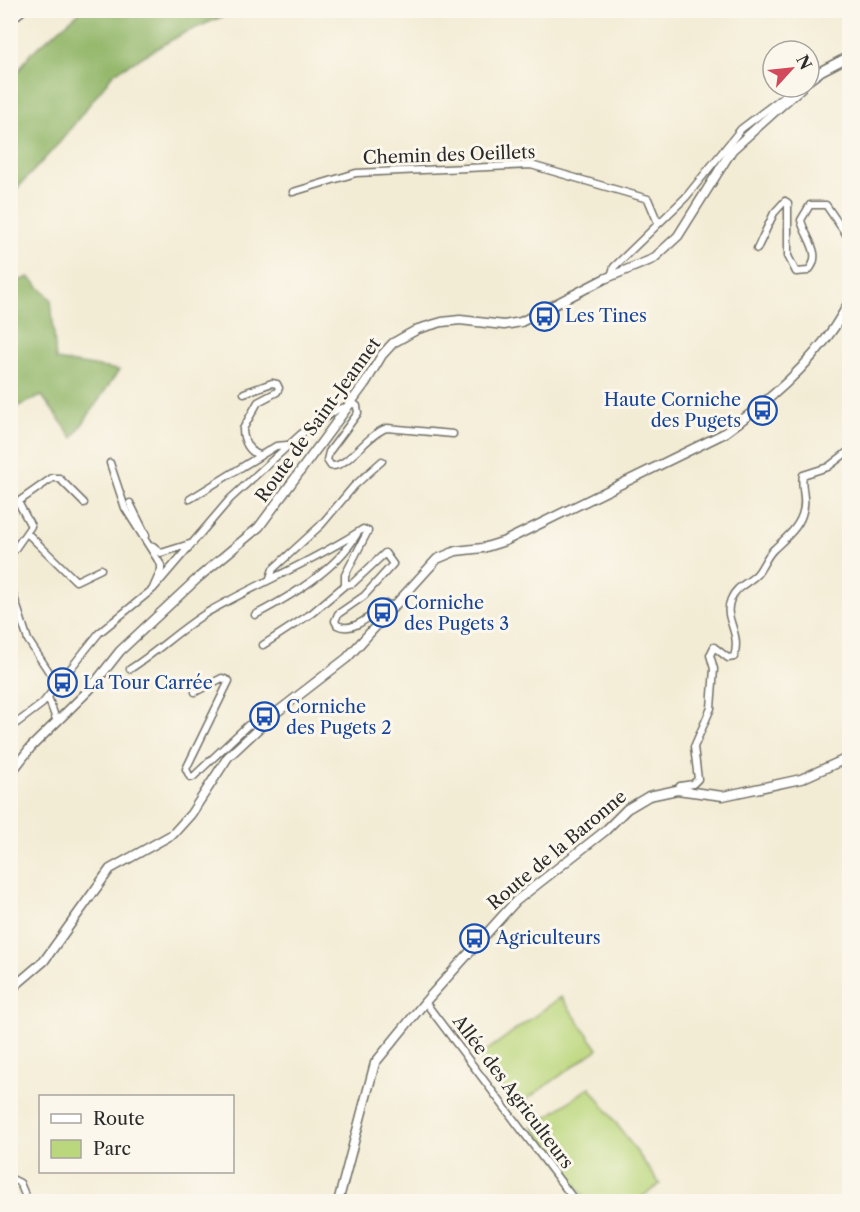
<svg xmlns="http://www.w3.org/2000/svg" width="860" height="1212" font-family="'Libre Caslon Text',serif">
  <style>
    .green { fill: #bbd77d; stroke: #738154; stroke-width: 1.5 }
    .forest { fill: #94b86c; stroke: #60724c; stroke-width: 1.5 }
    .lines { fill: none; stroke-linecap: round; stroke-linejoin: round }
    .street-casing { stroke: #716f66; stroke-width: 9 }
    .secondary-casing { stroke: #716f66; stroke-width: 11 }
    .street { stroke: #fff; stroke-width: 6 }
    .secondary { stroke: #fff; stroke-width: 8 }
    .labels { text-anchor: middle; stroke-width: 6; stroke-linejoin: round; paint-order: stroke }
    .street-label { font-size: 18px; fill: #2b2b2b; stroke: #fbf7ec }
    .transit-label { font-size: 18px; fill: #164399; stroke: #fbf7ec; text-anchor: start }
  </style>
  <rect width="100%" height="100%" fill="#fbf7ec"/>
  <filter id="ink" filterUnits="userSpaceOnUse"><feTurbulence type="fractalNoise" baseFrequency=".0167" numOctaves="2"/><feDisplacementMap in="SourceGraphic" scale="12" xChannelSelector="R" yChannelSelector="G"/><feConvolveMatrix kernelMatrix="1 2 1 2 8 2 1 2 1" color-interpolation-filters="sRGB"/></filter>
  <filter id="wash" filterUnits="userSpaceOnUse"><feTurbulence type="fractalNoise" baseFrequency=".008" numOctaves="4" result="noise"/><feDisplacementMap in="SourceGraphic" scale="24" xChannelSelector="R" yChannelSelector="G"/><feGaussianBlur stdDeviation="1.35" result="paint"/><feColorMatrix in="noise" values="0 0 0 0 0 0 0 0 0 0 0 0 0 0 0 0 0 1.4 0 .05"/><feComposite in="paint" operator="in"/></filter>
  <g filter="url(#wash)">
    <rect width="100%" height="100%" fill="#f3ecd5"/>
    <path class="green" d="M561,997L598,1049L514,1108L478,1057Z
      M590,1087L660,1184L636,1201H587L533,1127Z"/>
    <path class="forest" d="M81,11H235L182,34L114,73L60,142L11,195V82L30,54Z
      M29,277L51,299L56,360L119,370L73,438L42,396L11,409V284Z"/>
  </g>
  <g filter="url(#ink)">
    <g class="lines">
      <defs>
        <path id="street" d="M10,21L24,10
          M293,192L356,173L531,165L648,199L658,223
          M757,249L774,213L785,201L788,203V256L796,272L808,271C824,254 805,238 801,220L810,205H826L850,240
          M611,276L614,267L686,197L741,129L791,91H798
          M244,393L272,383L277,384L279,388L277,392L258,402L243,429C243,440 249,453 260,455
          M351,402L357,406L358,413L329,452L327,460L331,466C349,467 367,434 387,428L453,434
          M110,463L125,508L161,565V570L153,588
          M190,499L276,446L287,445
          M130,503L146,535
          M10,508L18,502
          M27,533L76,581L101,569
          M153,546L161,553L193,543
          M10,556L31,526L18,502L52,478H59L84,503
          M10,561V581
          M270,578L273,569L321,525L354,486L382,461
          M10,585L28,640L57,684
          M255,615C291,596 336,570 357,534
          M263,645L312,613L345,585
          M130,669C157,652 180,629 208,612C259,583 314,561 363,529L368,531L345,575V585L353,583L385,553L393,564L364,596L338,614L335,621L337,625C354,634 373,613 386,604L395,606
          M195,692L222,678L229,681L186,769L190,777H193L248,725L257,724L261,727
          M48,697L57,722
          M10,728L42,704L99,633L153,589L230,499L301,434L338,409L347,407
          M677,790L680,786L693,784L698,779L694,747L711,708L714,669L710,655L714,647L728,658L734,657C742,631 722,619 731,599C736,586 749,583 757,574C763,567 766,557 773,550C783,540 797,530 802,515C808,499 800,488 803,475L828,467L850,450
          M425,1002L576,1202
          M10,1178L20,1183L28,1202"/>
        <path id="secondary" d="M809,80L821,71L850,56
          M10,774L31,747L90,689L120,651L199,577L259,527L366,382L382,355L393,343L418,329L442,322L460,320L504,325L521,322L604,279L653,259L678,236L732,150L802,87
          M10,990L44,961L110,869L173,834L191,814L228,757L272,716L347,658L437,559L456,551L483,548L505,541L723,434C771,400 824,354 850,300
          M338,1202L375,1063L425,1002L516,901L605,831L627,809L649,796L677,790L723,796L801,779L850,757"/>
      </defs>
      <use href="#street" class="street-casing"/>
      <use href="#secondary" class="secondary-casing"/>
      <use href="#street" class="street"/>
      <use href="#secondary" class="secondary"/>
    </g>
  </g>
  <defs>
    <symbol id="bus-ring" viewBox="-11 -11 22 22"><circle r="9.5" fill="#fbf7ec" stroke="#1a4fb4" stroke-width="1.5"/><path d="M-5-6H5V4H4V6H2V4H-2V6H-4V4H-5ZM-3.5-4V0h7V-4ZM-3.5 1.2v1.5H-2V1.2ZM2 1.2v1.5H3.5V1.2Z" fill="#1a4fb4"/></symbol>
  </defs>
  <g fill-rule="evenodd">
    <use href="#bus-ring" x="528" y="300" width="33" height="33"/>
    <use href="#bus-ring" x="746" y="394" width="33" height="33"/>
    <use href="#bus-ring" x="366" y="596" width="33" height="33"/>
    <use href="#bus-ring" x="46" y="666" width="33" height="33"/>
    <use href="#bus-ring" x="248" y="700" width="33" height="33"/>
    <use href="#bus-ring" x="458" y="922" width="33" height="33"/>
  </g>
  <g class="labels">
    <g class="street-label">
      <text transform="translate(449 155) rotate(-2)" y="6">Chemin des Oeillets</text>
      <text transform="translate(318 420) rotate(-54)" y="6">Route de Saint-Jeannet</text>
      <text transform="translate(557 850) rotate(-40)" y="6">Route de la Baronne</text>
      <text transform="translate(513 1092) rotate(53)" y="6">Allée des Agriculteurs</text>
    </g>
    <g class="transit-label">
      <text x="565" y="322">Les Tines</text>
      <text x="741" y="406" text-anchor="end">Haute Corniche<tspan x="741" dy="21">des Pugets</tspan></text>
      <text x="404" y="609">Corniche<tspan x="404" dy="21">des Pugets 3</tspan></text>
      <text x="83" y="689">La Tour Carrée</text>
      <text x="286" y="713">Corniche<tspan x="286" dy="21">des Pugets 2</tspan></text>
      <text x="496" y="944">Agriculteurs</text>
    </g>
  </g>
  <rect width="860" height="1212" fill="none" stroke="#fbf7ec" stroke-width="36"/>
  <rect x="39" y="1095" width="195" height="78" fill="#fbf7ec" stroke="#a8a59f" stroke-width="1.5"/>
  <rect x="51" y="1114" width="30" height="9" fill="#ffffff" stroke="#a8a59f" stroke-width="1.5"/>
  <text x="93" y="1125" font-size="18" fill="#2b2b2b">Route</text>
  <rect x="51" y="1140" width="30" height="18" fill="#bbd77d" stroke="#a8a59f" stroke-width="1.5"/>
  <text x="93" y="1155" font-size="18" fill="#2b2b2b">Parc</text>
  <g transform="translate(791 69) rotate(63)"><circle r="28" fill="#fbf7ec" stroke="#a8a59f" stroke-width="1.5"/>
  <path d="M0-4.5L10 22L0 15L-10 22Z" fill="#d1495b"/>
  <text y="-9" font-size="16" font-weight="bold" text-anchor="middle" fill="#2b2b2b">N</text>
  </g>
</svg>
